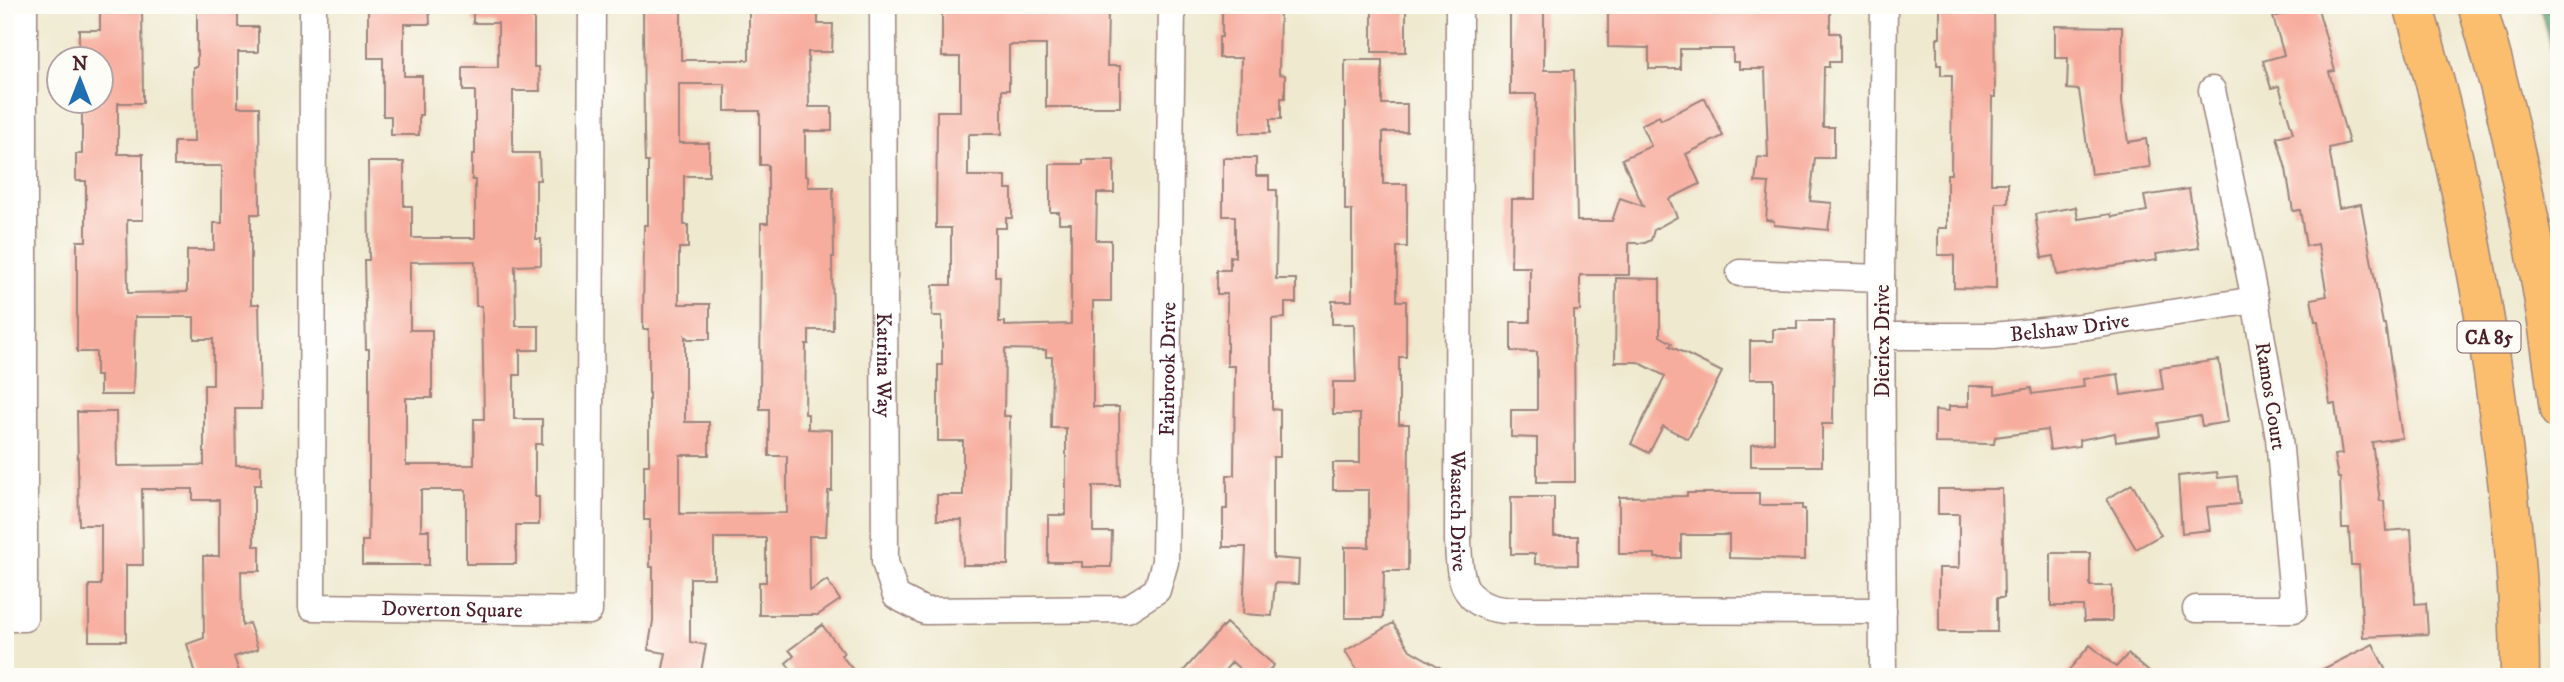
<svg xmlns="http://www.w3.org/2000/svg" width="2564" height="682" font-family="'IM FELL DW Pica',serif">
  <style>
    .forest { fill: url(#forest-firs); stroke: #566852; stroke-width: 2 }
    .building { fill: #f7ad9e; fill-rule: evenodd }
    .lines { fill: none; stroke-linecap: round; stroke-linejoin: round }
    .street-casing { stroke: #9c847d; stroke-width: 29 }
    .highway-casing { stroke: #9c847d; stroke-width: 41 }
    .street { stroke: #fff; stroke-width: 26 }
    .highway { stroke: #fbbe6e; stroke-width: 38 }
    .labels { text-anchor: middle; stroke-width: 7; stroke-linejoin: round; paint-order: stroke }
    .shield { fill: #fdfcf7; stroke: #806168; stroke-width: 2 }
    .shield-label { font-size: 19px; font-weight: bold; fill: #4a1f2b }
    .street-label { font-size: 21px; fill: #4a1f2b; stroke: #fdfcf7 }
  </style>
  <defs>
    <pattern id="forest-firs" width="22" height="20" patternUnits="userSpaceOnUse" patternTransform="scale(1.75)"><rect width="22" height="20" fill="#63b07a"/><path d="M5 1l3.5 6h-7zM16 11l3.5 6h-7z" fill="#548f64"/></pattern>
  </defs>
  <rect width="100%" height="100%" fill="#fdfcf7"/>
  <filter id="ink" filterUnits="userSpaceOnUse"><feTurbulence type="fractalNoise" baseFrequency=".0143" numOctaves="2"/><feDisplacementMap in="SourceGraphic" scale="14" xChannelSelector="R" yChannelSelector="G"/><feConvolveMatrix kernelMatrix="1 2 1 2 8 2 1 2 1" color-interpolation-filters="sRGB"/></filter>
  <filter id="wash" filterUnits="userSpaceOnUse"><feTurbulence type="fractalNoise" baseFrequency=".00686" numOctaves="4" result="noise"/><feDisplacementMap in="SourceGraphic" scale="28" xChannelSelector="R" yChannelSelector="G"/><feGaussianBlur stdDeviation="1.57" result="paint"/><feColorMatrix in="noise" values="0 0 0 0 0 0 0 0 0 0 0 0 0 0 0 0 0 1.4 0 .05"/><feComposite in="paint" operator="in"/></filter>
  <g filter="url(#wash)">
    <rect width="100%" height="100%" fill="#efe9cf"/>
    <path class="forest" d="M2540,5H2559V81Z"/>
    <g id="blocks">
      <path class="building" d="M100,5H142L143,103H118V154H143V220H127L128,293L187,292V250H214V223H222V166H174V142H194L193,67H197V5H238V27H258V52H238V107H259L260,214H251V304H259L261,409H235L236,465H261V485H254V546H260V571H241L242,626L249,623L258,649L234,657L241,677H197L187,644L204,638L203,556H219V500H193V489H142L143,565H126V641H89V585H101V525H79L77,412H116L117,466L204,465V385H213V339H194V317H135L133,395H100V376H96V352H77V241H86V181H76V154H82V102H102V57H79V30H100Z
        M368,5H429L430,24H404V76H422V115H419V135H391V116H383V58H368Z
        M473,5H534V67H539L540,91H513V153H539L540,180H536V239H541V265L515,266L516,326H539V350H520V375H514V419H542V444H535V497H539V525H516V564H466V490H421V530H429V565H362V541H368L369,498V349H366L364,260H369L368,162H404V206H412V238H475V180H472V154H475V91H463V67H498V23H473ZM475,261L476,306H482L484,419H474V465H406V398H432V330H410V262Z
        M648,5H681V60H749V5H818V24H833L832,52H808L809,107H832V131H805V176H808V187H833L834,257H832L833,330H809V344H806L805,414H808V429L832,430V491H828L826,536H809L810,591L827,580L840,600L818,615H759V582H766V538H714V578H690V642L706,645L700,677H667L668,674L662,673L666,653L648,650L653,621V567H650V520H644V465H649V329H643L644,225H648V162H645L644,133L643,8H648ZM679,84H725V111H760V165H768V223H761L760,409H769V456H787V513L680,514V455H709V422H685V336L688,339H710V304H679V248H688V225H684V176H709V143H679Z
        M942,5L1108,8L1107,66H1120V107H1046V45H1009V90H1002V134H970L968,137V176H1006V189H1012V218H1006V228H995V276H1000L999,322H1005V326L1071,324V223H1059V212H1050V164H1083V160H1114V193H1097L1096,240H1111V301H1093V407H1119L1120,486H1093V532H1112L1111,567H1082V562H1048V515H1066V428H1051L1052,357H1046V350L1005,349L1004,416H1010L1008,565H963L962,520H937V495H963V441H938V365H942V316H932L933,285H951V228H936L937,111H960V57H942Z
        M1222,5H1280L1279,74L1285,75V98H1281V119H1270V133H1240L1241,58H1219V37H1222Z
        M1372,5H1406V52H1372Z
        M1510,5H1544V70H1574L1577,221H1612L1620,198L1643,206L1622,159L1651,146L1641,125L1659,116L1661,120L1705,98L1723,136L1686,154L1700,184L1669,199L1677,217L1654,230L1651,240L1645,243H1629V275H1580V311H1574L1575,482H1537V438L1511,437V410H1537V352L1511,351V322H1530V267H1511L1512,199H1535L1536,94H1510Z
        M1608,5H1634V9H1683V5H1718V10H1771V5H1830V33H1840V62H1829V67H1824L1823,127H1834V158H1815L1810,201L1832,203L1828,230L1774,225V221L1766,220L1769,183L1755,182L1758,157L1768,158L1765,69H1739V62H1733V49H1680V69H1649V48L1608,47Z
        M1940,5H1994L1995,97H1992L1991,183H2008V203H1996V289L1954,288V255H1938V228H1947V174H1951L1952,75H1941V65H1937V38H1940Z
        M2317,5L2335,71L2329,72L2349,143L2329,148L2339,208L2361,204L2383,324H2385L2402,438L2372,442L2380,501H2384L2386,531L2411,529L2415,604L2426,603L2428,634L2363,637L2359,565H2351L2349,528H2342L2340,478H2338L2334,455L2342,454L2335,404H2330L2318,321H2315L2311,299L2327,296L2318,244L2306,246L2300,210L2293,211L2286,169L2277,137L2293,133L2279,86L2271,88L2263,61L2284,55L2273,17Z
        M2055,26L2122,27V103L2128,142L2146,139L2150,167L2091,174L2079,90L2067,89L2068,58H2055Z
        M1345,60H1382V104H1407V132H1383V184H1407V247H1397V301H1406V357H1399V424H1409L1408,571H1384L1383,618H1345V547H1369V490H1333V463H1360V414H1333V382H1356L1354,324H1332V301H1352V210H1345Z
        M1223,158H1256V176H1269V190H1277L1276,279H1296V303H1285V318L1272,319V409L1280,410V457H1273V558L1299,560L1298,584L1275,583L1272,616L1243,614L1246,547H1223V509H1227V475H1234L1235,366H1227V294H1217V270H1230V256L1235,257V216H1223Z
        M2189,189L2199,248L2156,254L2157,260L2057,275L2054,256L2042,258L2035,214L2076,207L2078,219L2111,214L2112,217L2147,211L2144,196Z
        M1616,278L1660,279V336L1672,343L1670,346L1722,372L1688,439L1663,426L1649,453L1631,444L1665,376L1638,362H1615Z
        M1797,321H1834L1833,424H1822V466H1751V445L1774,442V379H1750V341H1773V329H1797Z
        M2219,360L2228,422L2202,426L2200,416L2158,423L2160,436L2116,442L2115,433L2079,440L2080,446L2050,450L2047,430L1995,437L1994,444L1935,443V410L1949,411V406H1969V386H1995V394L2031,388L2032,394L2084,387L2083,379L2118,374L2121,395L2163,389L2160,368Z
        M2217,472L2218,478L2237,476L2240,504L2207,507L2210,530L2182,533L2178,476Z
        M2132,484L2161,535L2136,549L2107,499Z
        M1938,489H2002L2004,598H1997V632H1939V568H1959V514H1938Z
        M1687,493H1759V505H1802V509H1805V560L1729,558V535H1681V558H1655V554H1619V497L1687,496Z
        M1511,497H1554V536H1578V565L1535,564V554H1511Z
        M2051,553H2090V586H2112V621H2084L2083,606H2051Z
        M1226,623L1274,665L1263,677H1249L1232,662L1219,677H1178Z
        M1393,623L1410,650L1457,677H1379L1373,667L1360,675L1345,651Z
        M822,625L844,653L841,655L859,677H797L786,663L794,656L789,650Z
        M2373,644L2389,677H2307Z
        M2090,645L2116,667L2128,654L2155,677H2063Z"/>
    </g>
  </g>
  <g filter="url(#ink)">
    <use href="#blocks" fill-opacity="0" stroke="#9c847d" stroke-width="2"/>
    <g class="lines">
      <defs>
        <g id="street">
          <path id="s1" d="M313,5L312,607L589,611L592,5"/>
          <path id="s2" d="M883,5L885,562L896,596L925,611L1127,609L1157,590L1165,562L1172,5"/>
          <path id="s3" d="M1459,5L1458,540C1459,576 1461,606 1504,610L1883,611"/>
          <path d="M1740,273L1881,278"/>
          <path id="s4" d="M1881,336H1993L2081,327L2255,300"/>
          <path d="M2196,609H2294L2279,438L2255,300L2212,90"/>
          <path d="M5,618H24V5"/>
          <path d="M1883,677L1881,278L1884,5"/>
        </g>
        <path id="highway" d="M2413,5C2454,140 2481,277 2499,417C2511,503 2520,590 2520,677
          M2477,5C2516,137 2543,274 2559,410"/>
      </defs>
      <use href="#street" class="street-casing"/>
      <use href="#highway" class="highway-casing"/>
      <use href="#street" class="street"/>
      <use href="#highway" class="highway"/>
    </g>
  </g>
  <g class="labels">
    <rect class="shield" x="2457.5" y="321.5" width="63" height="31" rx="5"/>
    <g class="shield-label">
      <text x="2489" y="344">CA 85</text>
    </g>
    <g class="street-label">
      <text dy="7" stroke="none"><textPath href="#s4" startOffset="189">Belshaw Drive</textPath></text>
      <text transform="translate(1882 341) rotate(-90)" y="7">Diericx Drive</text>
      <text dy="7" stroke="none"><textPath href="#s2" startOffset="360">Katrina Way</textPath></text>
      <text dy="7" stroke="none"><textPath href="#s2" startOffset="1085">Fairbrook Drive</textPath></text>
      <text transform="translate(2271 396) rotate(81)" y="7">Ramos Court</text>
      <text dy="7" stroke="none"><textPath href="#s3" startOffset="506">Wasatch Drive</textPath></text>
      <text dy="7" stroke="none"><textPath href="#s1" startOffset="742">Doverton Square</textPath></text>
    </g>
  </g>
  <rect width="2564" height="682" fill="none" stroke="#fdfcf7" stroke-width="28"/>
  <g transform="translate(80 80)"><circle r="33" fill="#fdfcf7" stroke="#b5a4a5" stroke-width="2"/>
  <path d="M0-5L12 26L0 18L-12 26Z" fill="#1f6fb2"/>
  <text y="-10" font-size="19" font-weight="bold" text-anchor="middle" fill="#4a1f2b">N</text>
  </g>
</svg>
